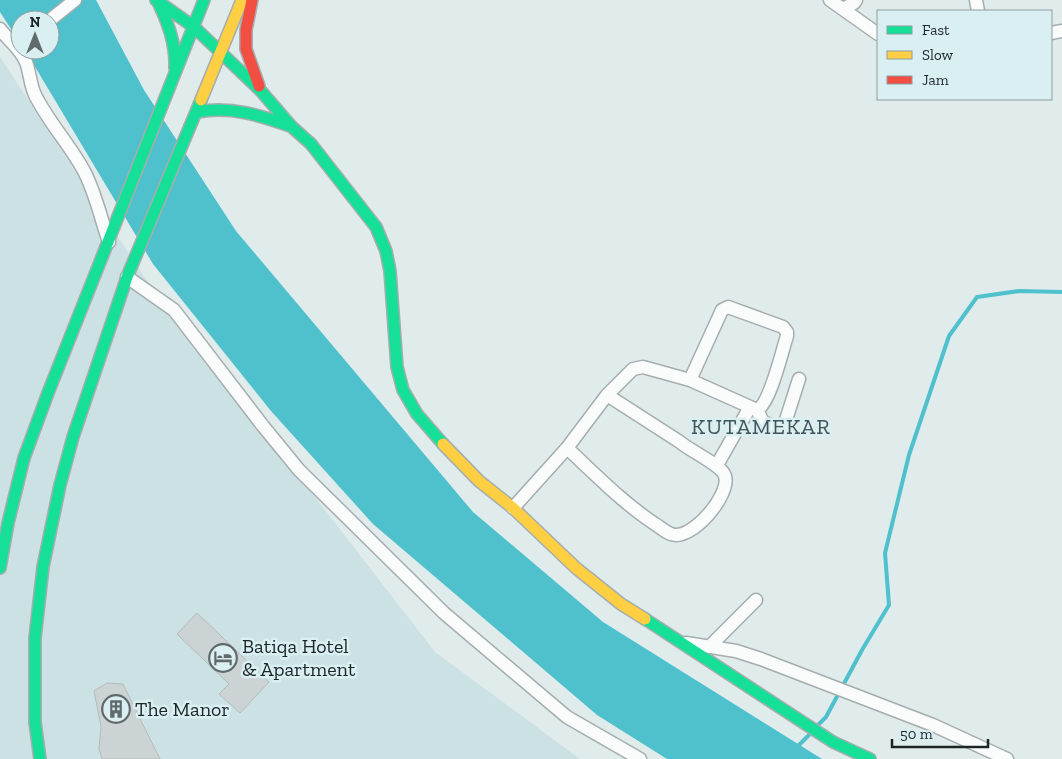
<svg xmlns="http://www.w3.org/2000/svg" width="1062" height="759" font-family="'Zilla Slab',serif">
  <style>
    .built { fill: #cce1e4 }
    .water { fill: #4ec1cd }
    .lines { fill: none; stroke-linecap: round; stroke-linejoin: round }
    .stream { stroke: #4ec1cd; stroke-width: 4 }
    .building { fill: #cbd3d5; stroke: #b3bcbd }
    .street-casing { stroke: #a5adae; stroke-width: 15 }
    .fast-casing { stroke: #a5adae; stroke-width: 14 }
    .slow-casing { stroke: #a5adae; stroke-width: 14 }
    .jam-casing { stroke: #a5adae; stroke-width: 14 }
    .street { stroke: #fafcfc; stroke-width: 12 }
    .fast { stroke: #16e098; stroke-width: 11 }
    .slow { stroke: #ffcf43; stroke-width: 11 }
    .jam { stroke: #f24e42; stroke-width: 11 }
    .labels { text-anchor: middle; stroke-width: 5; stroke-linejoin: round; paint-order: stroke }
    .poi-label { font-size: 20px; fill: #1c2425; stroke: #daeff2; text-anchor: start }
    .quarter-label { font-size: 22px; letter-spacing: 1px; fill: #425457; stroke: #daeff2 }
  </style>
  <rect width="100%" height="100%" fill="#e0ebec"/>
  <path class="built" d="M0,57L143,275L435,652L580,759H0Z"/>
  <path class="water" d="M0,0H96L144,90L236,231L473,512L603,622L822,759H667L597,715L373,524L271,411L153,264L25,50H50V20H20V43L0,12Z"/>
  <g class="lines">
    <path class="stream" d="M818,725L826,717L862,650L889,605L885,553L909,455L949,336L977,297L1019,291L1062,292
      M797,747L810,734"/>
  </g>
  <path class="building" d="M197,613L269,682L240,713L219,694L229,684L177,634Z
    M107,683L123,684L160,759H102L99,749L101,726L94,691Z"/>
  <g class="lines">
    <defs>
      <path id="street" d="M830,0L878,34
        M976,0L978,11
        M843,9L854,3L856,0
        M50,20L75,0
        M0,29C9,41 20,48 26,62C30,73 30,84 35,95C49,123 71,146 85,173C96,195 101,219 109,242
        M1051,33L1062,31
        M127,277L174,310L263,426L299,470L444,613L567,717L640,759
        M690,380L722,310L728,307L783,327L787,332V336C782,351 770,404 757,410
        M567,448C595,474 623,503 655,524C660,527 665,532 671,534C691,542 731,495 725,476C722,465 690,451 680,442L607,395
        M717,465L750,407
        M513,508L567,448L607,395L633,369L643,367L690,380L757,410L763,422C771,425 779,431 785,423L799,379
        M686,643L736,651L761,659L933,725L1007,759
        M709,647L756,600"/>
      <path id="fast" d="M156,0L194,27L260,90L292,127L311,144L376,227L386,251L390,271L397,367L403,390L417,414L443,444
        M158,2C168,23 176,44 175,68
        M197,112C231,106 259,115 290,126
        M0,568L8,523L24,458L48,393L204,0
        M645,619L833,742L870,759
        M40,759L35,722V638L43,567L60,485L73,437L127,277L201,100"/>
      <path id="slow" d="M201,100L242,0
        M443,444L479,481L513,508L576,568L621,604L645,619"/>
      <path id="jam" d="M252,0L246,30V49L259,86"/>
    </defs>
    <use href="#street" class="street-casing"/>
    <use href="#fast" class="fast-casing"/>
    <use href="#slow" class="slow-casing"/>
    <use href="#jam" class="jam-casing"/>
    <use href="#street" class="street"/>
    <use href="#fast" class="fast"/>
    <use href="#slow" class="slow"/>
    <use href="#jam" class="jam"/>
  </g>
  <defs>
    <symbol id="hotel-ring" viewBox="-11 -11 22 22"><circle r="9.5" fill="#daeff2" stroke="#616a6b" stroke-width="1.5"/><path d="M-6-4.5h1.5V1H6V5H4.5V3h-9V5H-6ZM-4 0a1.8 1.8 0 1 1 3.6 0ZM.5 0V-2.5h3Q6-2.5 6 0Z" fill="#616a6b"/></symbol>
    <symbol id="building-ring" viewBox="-11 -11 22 22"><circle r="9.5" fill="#daeff2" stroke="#616a6b" stroke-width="1.5"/><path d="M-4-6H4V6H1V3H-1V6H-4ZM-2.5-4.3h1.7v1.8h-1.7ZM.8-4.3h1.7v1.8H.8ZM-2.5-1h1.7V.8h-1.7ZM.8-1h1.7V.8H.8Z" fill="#616a6b"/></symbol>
  </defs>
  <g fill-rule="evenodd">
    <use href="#hotel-ring" x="207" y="642" width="32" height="32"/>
    <use href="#building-ring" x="100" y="693" width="32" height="32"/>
  </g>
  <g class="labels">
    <g class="poi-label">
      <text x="242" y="653">Batiqa Hotel<tspan x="242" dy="23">&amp; Apartment</tspan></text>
      <text x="135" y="716">The Manor</text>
    </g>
    <g class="quarter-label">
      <text x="761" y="434">KUTAMEKAR</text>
    </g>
  </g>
  <rect x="877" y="10" width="175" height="90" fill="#daeff2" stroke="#8e9ea0"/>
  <rect x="887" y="26" width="25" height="8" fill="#16e098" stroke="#8e9ea0"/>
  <text x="922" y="35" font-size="15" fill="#1c2425">Fast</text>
  <rect x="887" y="51" width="25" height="8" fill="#ffcf43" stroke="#8e9ea0"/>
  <text x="922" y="60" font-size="15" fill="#1c2425">Slow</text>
  <rect x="887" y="76" width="25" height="8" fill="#f24e42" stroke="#8e9ea0"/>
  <text x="922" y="85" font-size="15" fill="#1c2425">Jam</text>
  <g transform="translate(35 35)"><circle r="24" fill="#daeff2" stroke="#8e9ea0"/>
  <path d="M0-4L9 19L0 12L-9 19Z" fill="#616a6b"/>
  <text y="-8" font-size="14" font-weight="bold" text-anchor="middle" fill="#1c2425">N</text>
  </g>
  <path d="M892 739v8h96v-8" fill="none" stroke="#1c2425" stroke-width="2.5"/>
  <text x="900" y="739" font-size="15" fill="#1c2425" stroke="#daeff2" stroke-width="4" paint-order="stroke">50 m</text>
</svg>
